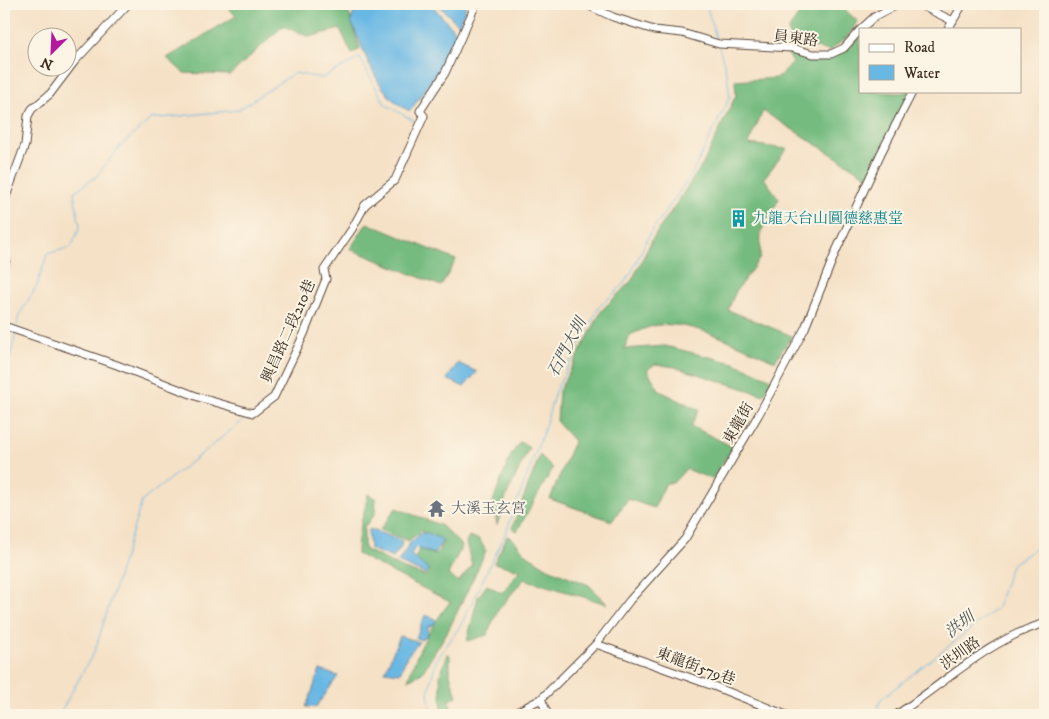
<svg xmlns="http://www.w3.org/2000/svg" width="1049" height="719" font-family="'IM FELL DW Pica','Noto Serif TC',serif">
  <style>
    .forest { fill: #75bb7f; stroke: #58724e }
    .water { fill: #69b8e4; stroke: #527181 }
    .lines { fill: none; stroke-linecap: round; stroke-linejoin: round }
    .stream { stroke: #69b8e4; stroke-width: 1 }
    .minor-casing { stroke: #574537; stroke-width: 9 }
    .minor { stroke: #fff; stroke-width: 7 }
    .labels { text-anchor: middle; stroke-width: 4; stroke-linejoin: round; paint-order: stroke }
    .street-label { font-size: 15px; fill: #3b2a1e; stroke: #fcf5e5 }
    .culture-label { font-size: 15px; fill: #0d838f; stroke: #fcf5e5; text-anchor: start }
    .worship-label { font-size: 15px; fill: #5b616d; stroke: #fcf5e5; text-anchor: start }
    .water-label { font-size: 16px; font-style: italic; fill: #495559; stroke: #fcf5e5 }
  </style>
  <rect width="100%" height="100%" fill="#fcf5e5"/>
  <filter id="ink" filterUnits="userSpaceOnUse"><feTurbulence type="fractalNoise" baseFrequency=".02" numOctaves="2"/><feDisplacementMap in="SourceGraphic" scale="10" xChannelSelector="R" yChannelSelector="G"/><feConvolveMatrix kernelMatrix="1 2 1 2 8 2 1 2 1" color-interpolation-filters="sRGB"/></filter>
  <filter id="wash" filterUnits="userSpaceOnUse"><feTurbulence type="fractalNoise" baseFrequency=".0096" numOctaves="4" result="noise"/><feDisplacementMap in="SourceGraphic" scale="20" xChannelSelector="R" yChannelSelector="G"/><feGaussianBlur stdDeviation="1.12" result="paint"/><feColorMatrix in="noise" values="0 0 0 0 0 0 0 0 0 0 0 0 0 0 0 0 0 1.4 0 .05"/><feComposite in="paint" operator="in"/></filter>
  <g filter="url(#wash)">
    <rect width="100%" height="100%" fill="#f5e1c6"/>
    <path class="forest" d="M225,4H346L360,49L352,54L340,29L309,37L283,26L230,75L184,73L167,58L236,16Z
      M807,4H839L857,21L850,34L830,51L793,43L788,30Z
      M860,36V91L900,93L911,91L868,177L763,111L748,144L787,149L764,178L779,199L761,231L760,258L736,291L728,310L792,336L775,361C742,347 695,321 659,325C649,326 639,331 630,335L624,349L665,346L734,363L772,379L764,395L675,367L655,364L647,370L660,391L699,410L691,426L733,447L712,479L686,469L673,483H666L654,508L628,499L612,521L550,499L574,441L557,422L559,391L602,310L632,280L653,238L703,164L736,95L735,81L777,78L793,63L787,52L819,60L849,48Z
      M367,223L456,260L441,286L350,249Z
      M520,442L529,448L506,497L497,525L493,501L511,455Z
      M540,455L553,468L517,531L512,528Z
      M368,494L376,499L375,514L364,527V549L404,569L426,576L428,572L415,559L419,549L436,555L443,542L421,531L408,541L380,530L396,508L442,526L462,546L448,574L458,582L472,566L466,543L469,536L480,540L486,551L449,629L422,673L408,680C418,648 430,628 450,602L357,554C357,532 364,515 368,494Z
      M507,536L513,539L526,554L548,568L589,585L607,604L524,579L498,610L487,635L467,641L478,597L487,585L502,593L520,570L494,563Z
      M448,653L450,656V675L457,696L449,700L452,715L442,710L440,676Z"/>
    <path class="water" d="M370,4H431L454,30L456,35L440,69L410,111C377,97 365,52 351,21L353,14Z
      M437,4H467L459,25Z
      M458,363L477,372L464,387L447,379Z
      M370,529L402,541L401,547L393,558L370,549L368,531Z
      M421,533H428L443,540L434,554L415,547L411,555L429,570L425,574L398,562L410,543Z
      M425,615L434,618L436,622L427,628L428,633L422,640L416,638Z
      M400,636L419,642L407,656L400,673L385,671Z
      M320,670L338,676L316,707H306Z"/>
    <g class="lines">
      <path class="stream" d="M706,4L717,41
        M17,326L19,315L37,286L47,254L71,247L80,227L74,192L96,177L121,145L151,119L238,110L294,73L322,78L360,58L385,104L414,121
        M4,407L6,373L16,333
        M59,715L95,650L142,501L250,415
        M431,715L428,693L436,661L461,625L506,532L544,430L555,392L599,307L621,287L631,273L649,235L692,174L730,97L727,74L719,47
        M875,715L881,699L997,608L1011,565L1036,548H1045"/>
    </g>
  </g>
  <g filter="url(#ink)">
    <g class="lines">
      <defs>
        <path id="minor" d="M585,4L613,17L654,30L682,33L719,44L792,48L813,54H831L844,48L860,30
          M918,4L953,21
          M861,29L874,17L899,4
          M948,29L963,4
          M4,202L25,145L28,116L32,109L50,94L75,61L128,4
          M4,256L6,260L4,266
          M4,326L117,365L201,398L253,413L274,397L304,334L326,279L324,270L352,229L365,205L395,180L424,116L420,111L445,73L476,4
          M596,644L716,687L786,715
          M541,699L548,715
          M511,715L541,699L596,644L630,600L685,539L759,414L805,328L836,251L881,153L913,91
          M896,715C945,683 988,640 1045,623"/>
      </defs>
      <use href="#minor" class="minor-casing"/>
      <use href="#minor" class="minor"/>
    </g>
  </g>
  <defs>
    <symbol id="building-bare" viewBox="-9 -9 18 18"><path d="M-4-6H4V6H1V3H-1V6H-4ZM-2.5-4.3h1.7v1.8h-1.7ZM.8-4.3h1.7v1.8H.8ZM-2.5-1h1.7V.8h-1.7ZM.8-1h1.7V.8H.8Z" fill="#0f9aa8" stroke="#fcf5e5" stroke-width="2.5" paint-order="stroke"/></symbol>
    <symbol id="temple-bare" viewBox="-9 -9 18 18"><path d="M0-6L5-2H3V0L6.5 2.5H4V6H1.5V3h-3V6H-4V2.5H-6.5L-3 0V-2H-5Z" fill="#6b7280" stroke="#fcf5e5" stroke-width="2.5" paint-order="stroke"/></symbol>
  </defs>
  <g fill-rule="evenodd">
    <use href="#building-bare" x="726" y="206" width="25" height="25"/>
    <use href="#temple-bare" x="424" y="496" width="25" height="25"/>
  </g>
  <g class="labels">
    <g class="street-label">
      <text transform="translate(796 38) rotate(7)" y="5">員東路</text>
      <text transform="translate(288 331) rotate(-66)" y="5">興昌路二段210巷</text>
      <text transform="translate(738 423) rotate(-60)" y="5">東龍街</text>
      <text transform="translate(960 653) rotate(-36)" y="5">洪圳路</text>
      <text transform="translate(696 666) rotate(20)" y="5">東龍街579巷</text>
    </g>
    <g class="culture-label">
      <text x="753" y="223">九龍天台山圓德慈惠堂</text>
    </g>
    <g class="worship-label">
      <text x="451" y="513">大溪玉玄宮</text>
    </g>
    <g class="water-label">
      <text transform="translate(566 347) rotate(-62)" y="6">石門大圳</text>
      <text transform="translate(959 624) rotate(-38)" y="6">洪圳</text>
    </g>
  </g>
  <rect width="1049" height="719" fill="none" stroke="#fcf5e5" stroke-width="20"/>
  <rect x="859" y="28" width="162" height="65" fill="#fcf5e5" stroke="#afa495"/>
  <rect x="869" y="44" width="25" height="8" fill="#ffffff" stroke="#afa495"/>
  <text x="904" y="52" font-size="15" fill="#3b2a1e">Road</text>
  <rect x="869" y="65" width="25" height="15" fill="#69b8e4" stroke="#afa495"/>
  <text x="904" y="78" font-size="15" fill="#3b2a1e">Water</text>
  <g transform="translate(52 52) rotate(204)"><circle r="24" fill="#fcf5e5" stroke="#afa495"/>
  <path d="M0-4L9 19L0 12L-9 19Z" fill="#b5179e"/>
  <text y="-8" font-size="14" font-weight="bold" text-anchor="middle" fill="#3b2a1e">N</text>
  </g>
</svg>
